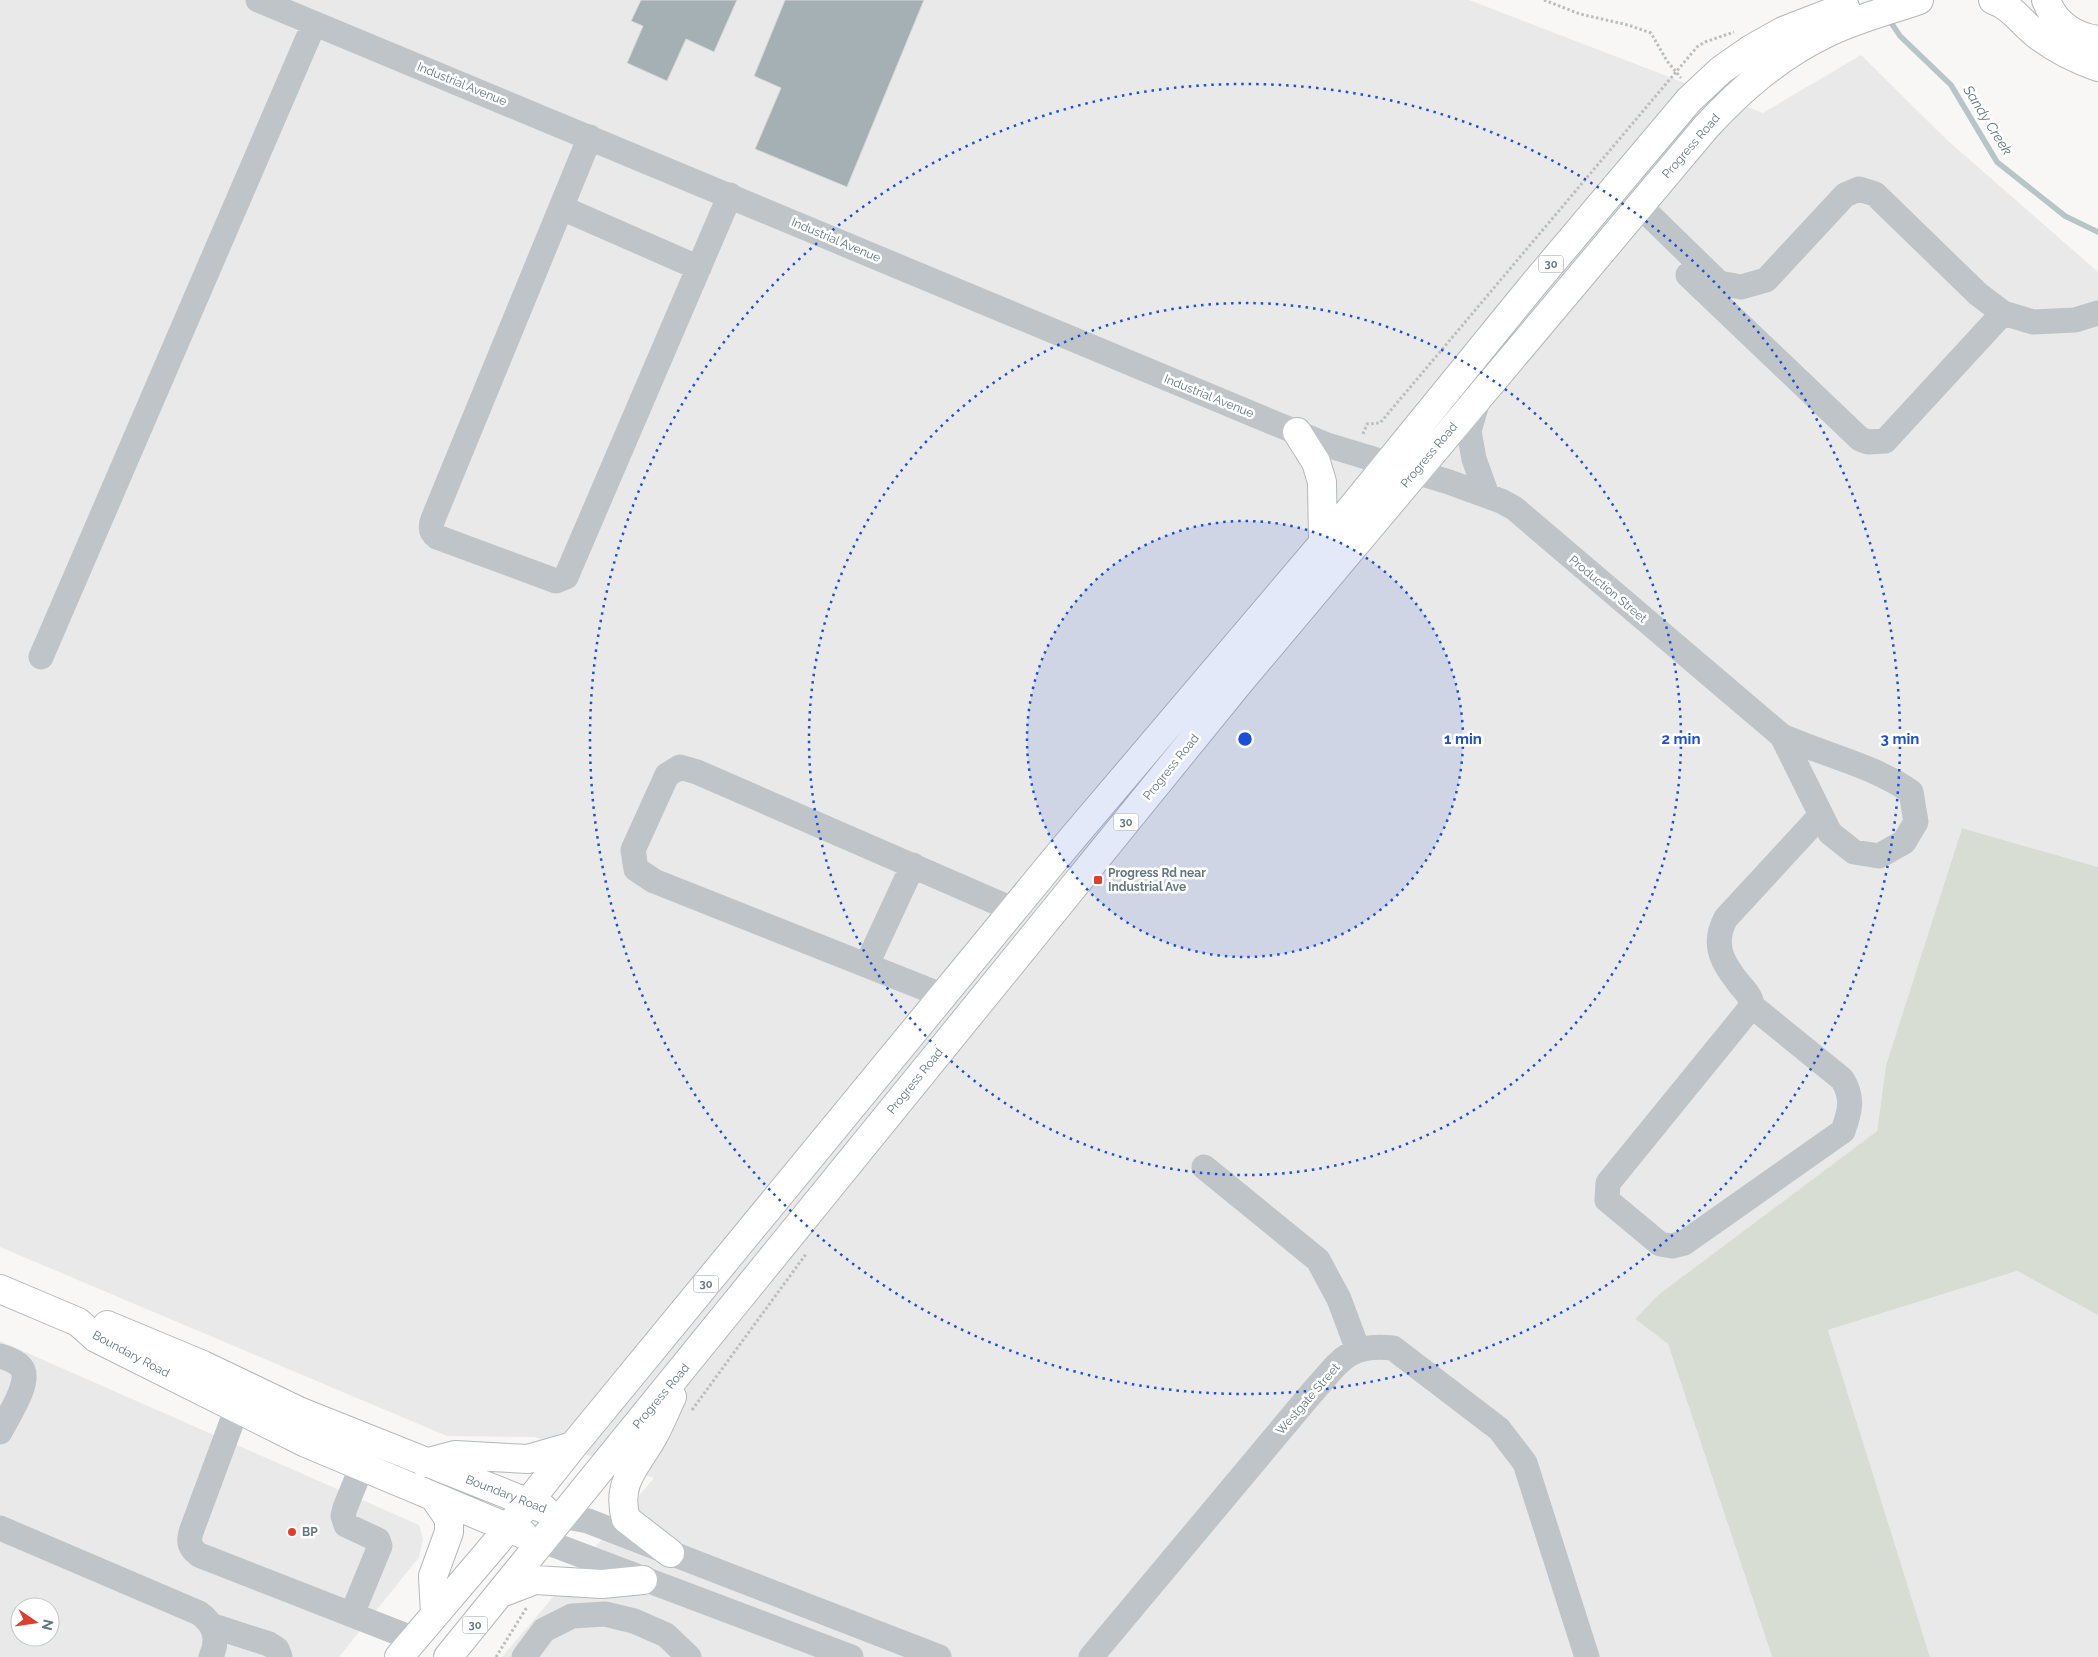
<svg xmlns="http://www.w3.org/2000/svg" width="2098" height="1657" font-family="Raleway,sans-serif">
  <style>
    .built { fill: #e8e9e8; fill-rule: evenodd }
    .green { fill: #d8ddd4 }
    .lines { fill: none; stroke-linecap: round; stroke-linejoin: round }
    .stream { stroke: #b6c5c7; stroke-width: 5.5 }
    .building { fill: #a5b0b4; stroke: #d9d9d7 }
    .major-casing { stroke: #b2b8bb; stroke-width: 30 }
    .highway-casing { stroke: #b2b7ba; stroke-width: 30 }
    .path { stroke: #bbbec0; stroke-width: 3; stroke-dasharray: 2.5 2.5; stroke-linecap: butt }
    .minor { stroke: #bec4c7; stroke-width: 25 }
    .major { stroke: #fff; stroke-width: 28 }
    .highway { stroke: #fff; stroke-width: 28 }
    .ring { fill: none; stroke: #1d4ed8; stroke-width: 2.5; stroke-dasharray: 2.5 5 }
    .poi-dot { fill: #df3d2d; stroke: #fff; stroke-width: 2 }
    .labels { text-anchor: middle; stroke-width: 5; stroke-linejoin: round; paint-order: stroke }
    .shield { fill: #fff; stroke: #92a0a5; stroke-width: 1 }
    .shield-label { font-size: 11px; font-weight: bold; fill: #63777f }
    .street-label { font-size: 12px; fill: #63777f; stroke: #fff }
    .poi-label { font-size: 12px; font-weight: bold; fill: #63777f; stroke: #fff; text-anchor: start }
    .water-label { font-size: 14px; font-style: italic; fill: #5e767a; stroke: #fff }
    .centre { fill: #1d4ed8; stroke: #fff; stroke-width: 2.5 }
    .ring-label { font-size: 15px; text-anchor: middle; font-weight: bold; fill: #1d4ed8; stroke: #fff; stroke-width: 5; stroke-linejoin: round; paint-order: stroke }
  </style>
  <rect width="100%" height="100%" fill="#f8f7f5"/>
  <path class="built" d="M0,0H1469L1763,113L1861,55L1947,140L2098,272V867L1962,828L1886,1065L1877,1131L1658,1295L1635,1319L1668,1344L1772,1657H502L654,1478L535,1437L447,1436L0,1247Z
    M2017,1271L2098,1315V1657H1930L1828,1330Z
    M0,1341L419,1525L423,1539L419,1557L339,1657H0ZM20,1607H50V1637H20Z"/>
  <path class="green" d="M1962,828L2098,867V1315L2017,1271L1828,1330L1930,1657H1772L1668,1344L1635,1319L1658,1295L1877,1131L1886,1065Z"/>
  <g class="lines">
    <path class="stream" d="M1888,18L1900,36L1951,85L1997,162L2065,216L2098,232"/>
  </g>
  <path class="building" d="M641,0H737L714,52L686,39L667,81L627,63L643,26L631,21Z
    M785,0H924L847,187L755,149L781,88L754,76Z"/>
  <g class="lines">
    <defs>
      <path id="major" d="M1297,432L1316,462L1322,482L1323,543
        M0,1289L78,1322L96,1338L306,1443L523,1534
        M107,1325L203,1365L301,1412L544,1509
        M425,1463L455,1455L528,1459L573,1446
        M434,1497L449,1519V1532L433,1576L435,1614
        M670,1553L626,1519C615,1481 639,1464 655,1433C661,1422 666,1409 672,1397
        M501,1593L535,1580L602,1584L643,1580
        M399,1657L496,1543L573,1446L1065,847L1323,543L1533,285L1689,100L1721,70L1751,49L1783,31L1845,7
        M448,1657L1238,684L1706,127C1741,89 1778,57 1825,34C1855,19 1888,11 1919,0"/>
      <path id="highway" d="M1993,0C2011,6 2021,22 2036,34C2055,49 2075,59 2098,67
        M2046,0C2054,23 2074,37 2098,40"/>
    </defs>
    <use href="#major" class="major-casing"/>
    <use href="#highway" class="highway-casing"/>
    <path class="path" d="M1544,0L1580,14L1628,25L1651,33L1667,61L1681,78
      M1363,434L1367,424L1380,423L1697,47L1705,42L1734,32
      M692,1410L806,1254
      M496,1657L527,1607"/>
    <path class="minor" d="M258,0L1327,445L1449,482L1501,501L1514,508L1782,736C1824,755 1873,765 1911,792L1916,822L1904,842L1879,856L1854,852L1830,833L1782,736
      M590,137L433,519C430,527 430,532 437,537L556,581L566,577L730,195
      M1639,205L1719,283L1741,287L1766,280L1845,195L1859,189L1875,194L1978,294L2003,313L2033,322L2075,320L2098,313
      M562,208L699,268
      M1688,275L1860,439L1868,442L1885,441L2003,313
      M1479,397L1469,431L1474,459L1487,495
      M41,657L314,24
      M867,964L913,865
      M944,996L654,881L636,869L633,850L667,775L680,767L697,772L1014,910
      M1752,1006L1608,1183L1607,1200L1660,1244L1672,1246L1684,1243L1843,1131C1850,1111 1854,1098 1842,1079L1752,1006C1751,997 1747,993 1741,986C1723,964 1711,945 1726,918L1821,815
      M1204,1167L1318,1260L1339,1299L1358,1350
      M0,1356C7,1358 16,1361 21,1367C33,1380 7,1418 0,1432
      M237,1408L191,1532C188,1543 190,1548 199,1555L414,1639
      M562,1516L588,1521L939,1657
      M0,1528L199,1613C215,1624 219,1639 211,1657
      M541,1540L851,1657
      M352,1614L380,1546L378,1540L346,1525L343,1516L345,1508L362,1466
      M213,1626L269,1644L277,1649L280,1657
      M524,1657L544,1630L572,1616L605,1614L634,1621L666,1635L689,1657
      M1091,1657L1310,1395C1339,1363 1346,1343 1393,1348L1499,1429L1525,1463L1587,1657"/>
    <use href="#major" class="major"/>
    <use href="#highway" class="highway"/>
  </g>
  <circle cx="1245" cy="739" r="218" fill="#1d4ed8" fill-opacity=".12"/>
  <g class="ring">
    <circle cx="1245" cy="739" r="218"/>
    <circle cx="1245" cy="739" r="436"/>
    <circle cx="1245" cy="739" r="655"/>
  </g>
  <g class="poi-dot">
    <rect x="1093" y="875" width="10" height="10" rx="2.5"/>
    <circle cx="292" cy="1532" r="5"/>
  </g>
  <g class="labels">
    <g class="shield">
      <rect x="1538.5" y="255.5" width="25" height="17" rx="4"/>
      <rect x="1113.5" y="813.5" width="25" height="17" rx="4"/>
      <rect x="693.5" y="1275.5" width="25" height="17" rx="4"/>
      <rect x="462.5" y="1616.5" width="25" height="17" rx="4"/>
    </g>
    <g class="shield-label">
      <text x="1551" y="268">30</text>
      <text x="1126" y="826">30</text>
      <text x="706" y="1288">30</text>
      <text x="475" y="1629">30</text>
    </g>
    <g class="street-label">
      <text transform="translate(462 84) rotate(22)" y="4">Industrial Avenue</text>
      <text transform="translate(1691 146) rotate(-49)" y="4">Progress Road</text>
      <text transform="translate(836 240) rotate(23)" y="4">Industrial Avenue</text>
      <text transform="translate(1209 396) rotate(22)" y="4">Industrial Avenue</text>
      <text transform="translate(1429 455) rotate(-50)" y="4">Progress Road</text>
      <text transform="translate(1608 589) rotate(40)" y="4">Production Street</text>
      <text transform="translate(1171 767) rotate(-51)" y="4">Progress Road</text>
      <text transform="translate(915 1081) rotate(-51)" y="4">Progress Road</text>
      <text transform="translate(131 1354) rotate(28)" y="4">Boundary Road</text>
      <text transform="translate(661 1396) rotate(-50)" y="4">Progress Road</text>
      <text transform="translate(1308 1399) rotate(-49)" y="4">Westgate Street</text>
      <text transform="translate(506 1494) rotate(21)" y="4">Boundary Road</text>
    </g>
    <g class="poi-label">
      <text x="1108" y="877">Progress Rd near<tspan x="1108" dy="14">Industrial Ave</tspan></text>
      <text x="302" y="1536">BP</text>
    </g>
    <g class="water-label">
      <text transform="translate(1988 120) rotate(58)" y="5">Sandy Creek</text>
    </g>
  </g>
  <circle cx="1245" cy="739" r="8" class="centre"/>
  <g class="ring-label">
    <text x="1463" y="744">1 min</text>
    <text x="1681" y="744">2 min</text>
    <text x="1900" y="744">3 min</text>
  </g>
  <g transform="translate(35 1622) rotate(103)"><circle r="24" fill="#ffffff" stroke="#c1c9cc"/>
  <path d="M0-4L9 19L0 12L-9 19Z" fill="#df3d2d"/>
  <text y="-8" font-size="14" font-weight="bold" text-anchor="middle" fill="#63777f">N</text>
  </g>
</svg>
